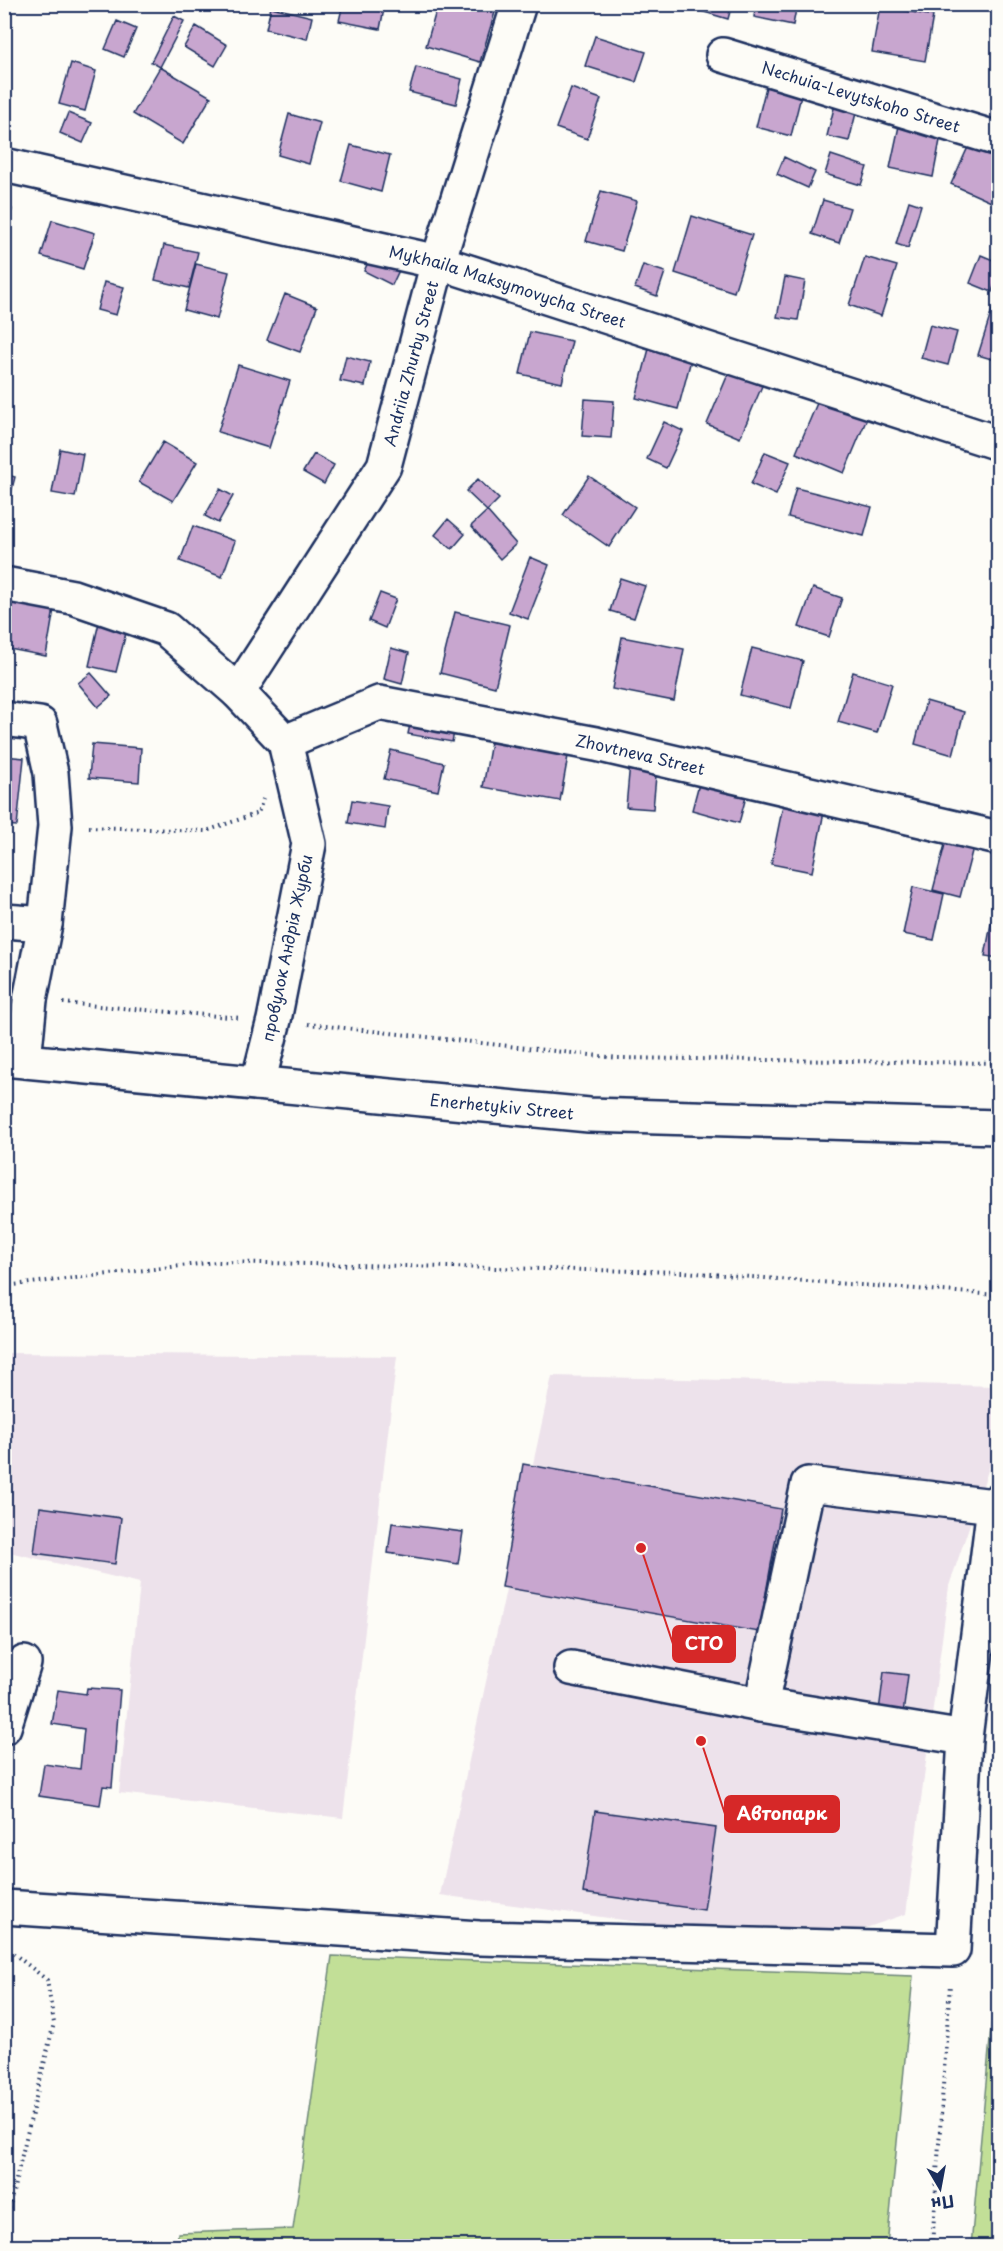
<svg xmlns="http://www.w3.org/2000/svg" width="1003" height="2251" font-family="'Playpen Sans',sans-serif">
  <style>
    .built { fill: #ede2eb }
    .green { fill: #c2df97; stroke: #6e877a; stroke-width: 1.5 }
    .building { fill: #c8a6cf; stroke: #1b2f5e; stroke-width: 1.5 }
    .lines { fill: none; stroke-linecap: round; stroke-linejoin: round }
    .minor-casing { stroke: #1b2f5e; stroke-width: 38 }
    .major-casing { stroke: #1b2f5e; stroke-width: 38 }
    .path { stroke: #1b2f5e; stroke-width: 4; stroke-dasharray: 1.5 4.5; stroke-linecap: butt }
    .minor { stroke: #fdfcf7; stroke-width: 33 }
    .major { stroke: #fdfcf7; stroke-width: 33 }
    .labels { text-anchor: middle; stroke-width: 6; stroke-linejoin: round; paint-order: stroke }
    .street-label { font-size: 16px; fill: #1b2f5e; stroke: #fdfcf7 }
    .leader { fill: none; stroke: #d62828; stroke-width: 2 }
    .callout-dot { fill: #d62828; stroke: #fdfcf7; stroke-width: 2 }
    .callout { fill: #d62828; stroke: #d62828; stroke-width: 2 }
    .callout-label { font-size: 18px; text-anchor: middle; font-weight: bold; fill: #fff }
  </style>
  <rect width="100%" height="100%" fill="#fdfcf7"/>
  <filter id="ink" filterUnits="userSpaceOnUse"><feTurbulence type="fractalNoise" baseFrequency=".0167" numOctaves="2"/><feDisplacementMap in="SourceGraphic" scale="12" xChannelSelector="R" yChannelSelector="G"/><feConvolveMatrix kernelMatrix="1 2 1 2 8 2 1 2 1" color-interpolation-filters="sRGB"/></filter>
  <g filter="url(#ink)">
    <path class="built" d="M5,1353L397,1356L343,1818L119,1793L140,1583L5,1551Z
      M552,1376L998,1386V1441L949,1586L906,1914L814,1946L440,1895Z"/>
    <path class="green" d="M998,1953V2246H971Z
      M332,1956L913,1976L887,2246H177L178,2233L293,2229Z"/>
    <path class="building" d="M343,4H385L380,29L339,21Z
      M438,4H470L495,12L480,62L426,46Z
      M677,4H732L728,19Z
      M756,4H797L793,25L754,17Z
      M880,6L933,16L925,61L872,52Z
      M271,7L312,17L307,39L266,29Z
      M174,16L184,21L160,67L151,62Z
      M117,21L136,29L124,57L105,49Z
      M196,26L227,45L215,66L184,47Z
      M595,36L646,52L636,82L585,66Z
      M71,63L96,71L85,111L59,104Z
      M160,67L211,97L183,144L133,114Z
      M416,67L462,79L456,104L409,92Z
      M766,87L801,96L791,136L756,127Z
      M571,88L601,99L587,139L556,128Z
      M835,104L857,109L849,141L827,136Z
      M68,113L92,123L83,143L60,133Z
      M289,114L320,123L309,164L278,155Z
      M899,126L941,135L933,177L890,168Z
      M351,145L390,155L381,192L341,181Z
      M969,145L998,157V205L951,184Z
      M831,155L867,167L861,185L825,174Z
      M784,157L815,172L808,188L777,174Z
      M601,191L637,201L622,251L586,241Z
      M823,200L850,208L839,243L812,234Z
      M909,201L921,205L908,248L896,244Z
      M4,207L12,209L4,247Z
      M692,216L752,235L734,292L675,273Z
      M52,220L95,233L83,269L41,256Z
      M164,245L198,252L189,288L155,280Z
      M374,250L402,264L392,285L364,271Z
      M981,255L998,262V275L992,292L970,283Z
      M865,257L897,266L881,316L849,305Z
      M196,264L229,272L217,319L184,310Z
      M643,265L665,272L657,296L635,288Z
      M785,277L805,281L798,320L777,317Z
      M104,282L124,287L116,315L97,310Z
      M285,294L317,307L300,352L267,340Z
      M993,307L998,308V361L978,355Z
      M930,325L957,332L948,365L921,358Z
      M530,332L572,341L562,383L520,374Z
      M650,345L692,356L678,409L636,398Z
      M346,356L370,362L365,386L340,381Z
      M238,365L290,381L269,448L218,432Z
      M729,372L762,386L740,438L707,424Z
      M820,396L868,416L844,473L796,453Z
      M585,399L614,401L611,438L582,436Z
      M664,422L683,431L666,468L647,459Z
      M163,442L197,462L173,501L139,482Z
      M60,449L83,454L75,497L52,493Z
      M765,452L790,462L776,495L751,484Z
      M314,454L334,465L324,484L303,472Z
      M4,474L15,477L4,520Z
      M589,476L635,507L609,547L563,515Z
      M478,479L499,499L487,511L466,491Z
      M796,488L872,507L864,536L788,517Z
      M220,489L233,496L218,523L205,516Z
      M487,511L516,544L500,559L471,526Z
      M448,519L465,534L452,549L435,535Z
      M193,526L235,541L222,577L180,561Z
      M530,557L549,565L528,619L509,612Z
      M620,578L645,586L634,618L610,611Z
      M813,588L842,598L829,637L799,627Z
      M380,593L396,599L385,628L369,621Z
      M4,600L54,609L46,656L4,648Z
      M455,612L510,625L495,687L440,673Z
      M100,618L128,625L116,672L89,666Z
      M622,637L684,649L674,701L612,689Z
      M391,648L409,653L402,684L384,679Z
      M752,648L803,661L791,708L740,695Z
      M853,672L892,684L877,733L838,722Z
      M91,673L111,696L98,707L78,683Z
      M926,701L964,712L953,755L915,744Z
      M412,714L456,723L452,742L408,734Z
      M491,742L568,756L560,801L483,787Z
      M92,744L141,748L139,782L89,778Z
      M391,750L444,763L438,791L384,779Z
      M4,756L24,758L17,826L4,825Z
      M630,763L657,765L653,809L626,807Z
      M700,780L747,793L739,823L692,810Z
      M352,800L388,806L385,829L348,823Z
      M784,800L825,807L812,872L771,864Z
      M948,833L975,840L960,897L933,890Z
      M913,887L944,894L934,940L903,934Z
      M994,908L998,909V958L985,956Z
      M523,1464L781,1509L759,1632L502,1587Z
      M40,1507L121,1518L115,1564L34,1553Z
      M392,1523L463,1532L458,1564L388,1553Z
      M884,1672L908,1675L903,1714L879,1711Z
      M87,1688L120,1690L112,1787L103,1786L100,1805L39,1796L44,1764L80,1769L84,1729L52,1724L58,1690L86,1694Z
      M595,1811L716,1828L704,1910L583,1893Z"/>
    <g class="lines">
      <defs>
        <g id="minor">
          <path id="s1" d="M723,55L998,139"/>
          <path id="s2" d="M4,165L438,262L998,443"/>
          <path d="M4,584L73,597L166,629L238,692L285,742L309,844L274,1020L258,1083"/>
          <path id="s3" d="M238,692L384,466L438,262L519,4"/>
          <path d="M4,719L40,724L51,773L55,826L45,924L30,1000L24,1060"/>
          <path id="s4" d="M285,742L379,703L596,744L998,838"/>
          <path d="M4,921L45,924"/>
          <path d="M571,1668L761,1705L965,1738"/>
          <path d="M761,1705L808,1484L994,1506"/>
          <path d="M4,1727L24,1663"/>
          <path d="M4,1907L479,1938L953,1950L965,1738L994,1506L998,1501"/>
        </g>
        <g id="major">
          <path id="s5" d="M4,1059L589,1115L998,1127"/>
        </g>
      </defs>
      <use href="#minor" class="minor-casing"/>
      <use href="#major" class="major-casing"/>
      <path class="path" d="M89,827L206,831L258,813L263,799
        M63,1003L241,1018
        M308,1024L618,1058L998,1063
        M4,1286L216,1262L683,1272L998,1295
        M4,1946L47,1980L54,2023L4,2229
        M932,2246L950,1984"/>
      <use href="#minor" class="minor"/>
      <use href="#major" class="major"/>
    </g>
  </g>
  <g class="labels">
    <g class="street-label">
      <text dy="6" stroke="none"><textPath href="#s1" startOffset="144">Nechuia-Levytskoho Street</textPath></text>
      <text dy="6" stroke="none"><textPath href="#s2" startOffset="518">Mykhaila Maksymovycha Street</textPath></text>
      <text dy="6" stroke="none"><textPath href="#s3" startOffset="375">Andriia Zhurby Street</textPath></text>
      <text dy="6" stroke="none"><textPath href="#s4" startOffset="368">Zhovtneva Street</textPath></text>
      <text transform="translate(287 948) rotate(-78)" y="6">провулок Андрія Журби</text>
      <text dy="6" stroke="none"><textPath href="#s5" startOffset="500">Enerhetykiv Street</textPath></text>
    </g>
  </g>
  <path class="leader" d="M641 1548L673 1644M701 1741L725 1814"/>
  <g class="callout-dot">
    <circle cx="641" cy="1548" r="6"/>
    <circle cx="701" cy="1741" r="6"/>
  </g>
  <g class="callout">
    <rect x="673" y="1626" width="62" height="36" rx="6"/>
    <rect x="725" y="1796" width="114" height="36" rx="6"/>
  </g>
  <g class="callout-label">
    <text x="704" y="1650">СТО</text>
    <text x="782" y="1820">Автопарк</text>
  </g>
  <rect width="1003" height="2251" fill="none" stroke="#fdfcf7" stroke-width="24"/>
  <rect x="12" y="12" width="979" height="2227" fill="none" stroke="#1b2f5e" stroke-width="2" filter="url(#ink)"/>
  <g transform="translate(940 2188) rotate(170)" stroke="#fdfcf7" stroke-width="4.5" paint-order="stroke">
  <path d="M0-4.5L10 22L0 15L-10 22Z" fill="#1b2f5e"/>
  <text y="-9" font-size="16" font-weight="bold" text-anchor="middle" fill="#1b2f5e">Пн</text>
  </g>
</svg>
